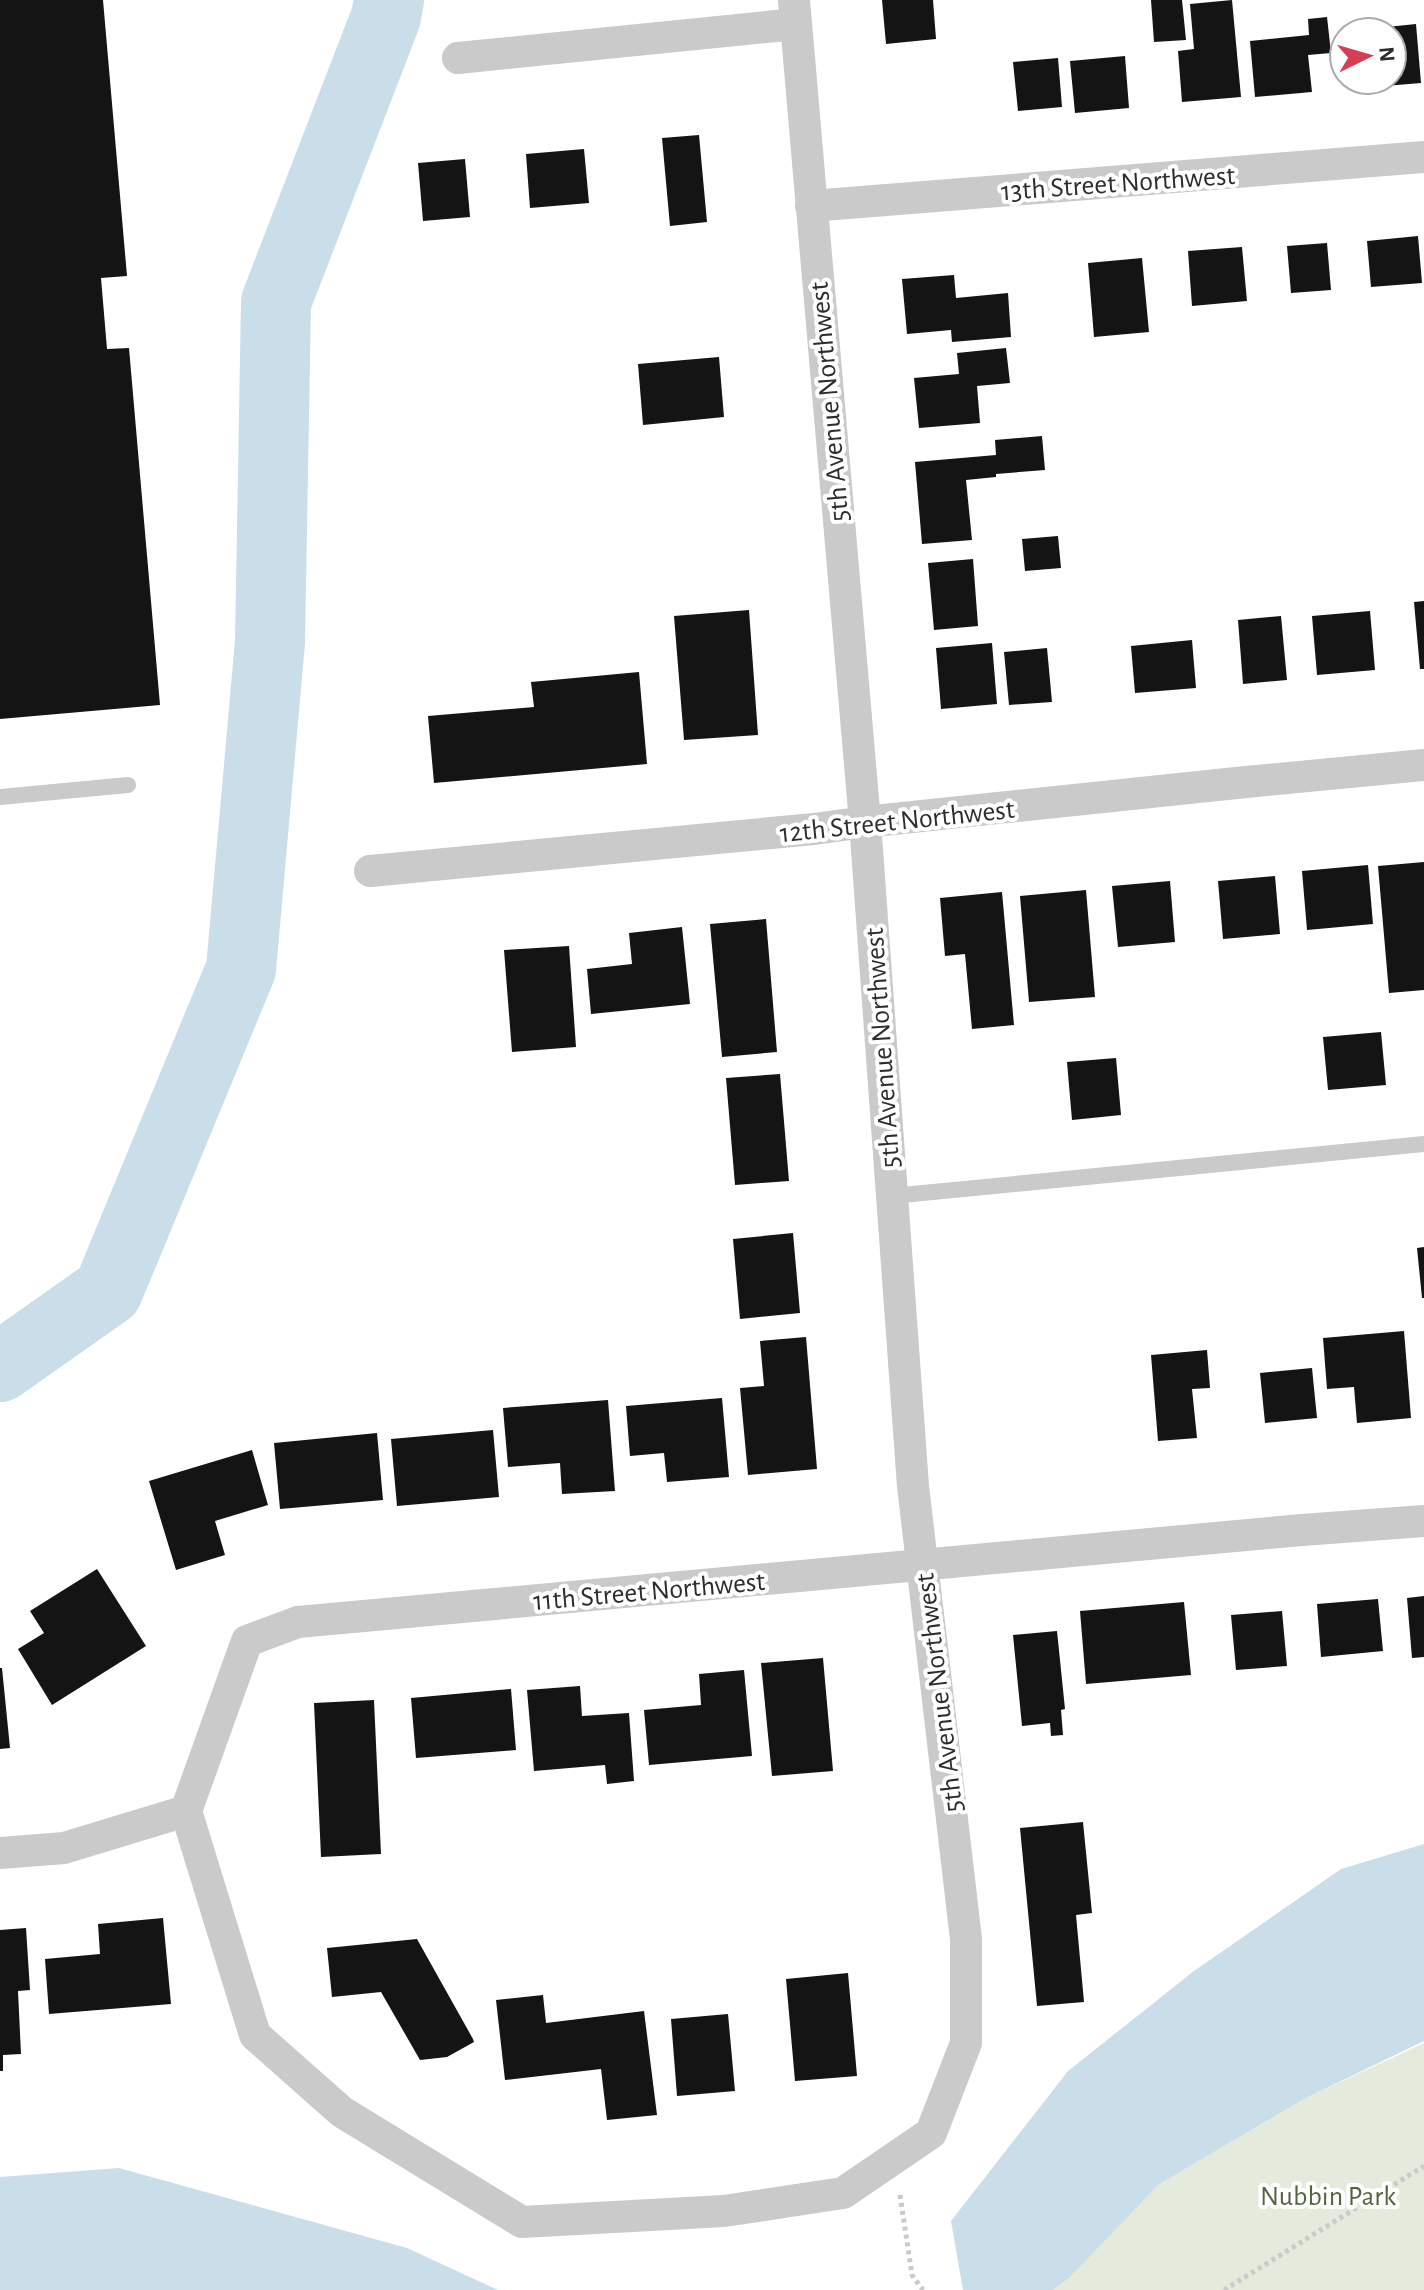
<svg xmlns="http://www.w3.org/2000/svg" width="1424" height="2290" font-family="'Alegreya Sans',sans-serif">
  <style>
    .green { fill: #e4eadc }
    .water { fill: #c9dee8 }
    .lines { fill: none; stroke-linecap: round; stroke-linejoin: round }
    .river { stroke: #c9dee8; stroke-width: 70 }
    .building { fill: #141414 }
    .path { stroke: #cacaca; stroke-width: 5; stroke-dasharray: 4 4; stroke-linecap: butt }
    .service { stroke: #cacaca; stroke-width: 16 }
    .minor { stroke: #cacaca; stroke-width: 32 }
    .labels { text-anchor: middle; stroke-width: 8; stroke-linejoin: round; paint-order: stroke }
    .street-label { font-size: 28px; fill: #2d2d2d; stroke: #fff }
    .park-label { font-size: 28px; fill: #53653e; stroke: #fff }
  </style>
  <rect width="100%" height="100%" fill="#fff"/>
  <path class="green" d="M1424,2043V2290H1046L1158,2185L1304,2099Z"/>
  <path class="water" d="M1424,1844V2041L1304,2099L1158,2185L1070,2277L1053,2290H963L951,2221L1068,2071L1194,1971L1341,1869Z
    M119,2168L407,2248L498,2290H0V2177Z"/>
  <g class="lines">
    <path class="river" d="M0,1367L108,1291L241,969L270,642L276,302L386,17L389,0"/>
  </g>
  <path class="building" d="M0,0H103L127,276L101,278L107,349L129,348L160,705L0,719Z
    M882,0H933L936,39L886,44Z
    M1151,0H1182L1186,40L1154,42Z
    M1232,0L1241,97L1182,102L1178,51L1194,49L1190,4Z
    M1327,17L1331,53L1308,55L1312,92L1255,97L1250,41L1309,35L1308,19Z
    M1416,24L1421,83L1373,87L1372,80H1392V32H1368V29Z
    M1125,56L1129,108L1075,113L1070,61Z
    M1058,58L1062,107L1018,111L1013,62Z
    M699,135L707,222L670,226L662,138Z
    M584,149L589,203L530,208L526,154Z
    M465,159L470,217L423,221L418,163Z
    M1418,236L1422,283L1371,287L1367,241Z
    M1327,243L1331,290L1291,293L1287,246Z
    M1242,247L1247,301L1192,306L1188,251Z
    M1142,258L1149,332L1094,337L1088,263Z
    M954,275L956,298L1008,293L1011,337L952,342L951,330L907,334L902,279Z
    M1006,348L1010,383L977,386L980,423L919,428L914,378L959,374L957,353Z
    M719,357L724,417L643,425L638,364Z
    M1042,436L1045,470L996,474V477L966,480L972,540L922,544L915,462L996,455L995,440Z
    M1058,536L1061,568L1025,571L1022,539Z
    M973,559L978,626L934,630L928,563Z
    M1424,601V669H1420L1414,602Z
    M749,610L758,735L684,740L674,616Z
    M1370,611L1375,670L1317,675L1312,616Z
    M1281,616L1287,680L1243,684L1238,620Z
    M1192,640L1196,688L1135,693L1131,646Z
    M992,643L997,704L941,709L936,648Z
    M1047,648L1052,702L1009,705L1004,652Z
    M639,672L647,764L434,783L428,716L534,707L531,682Z
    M1424,862V990L1389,993L1378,866Z
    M1368,865L1373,924L1307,930L1302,871Z
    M1275,876L1280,934L1223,939L1218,881Z
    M1170,881L1175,942L1118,947L1112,886Z
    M1086,890L1095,997L1029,1002L1020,896Z
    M1002,892L1014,1025L972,1029L965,954L945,956L940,898Z
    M766,919L777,1052L722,1057L710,924Z
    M682,927L690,1004L591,1014L587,969L632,964L629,933Z
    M569,946L576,1047L512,1052L504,950Z
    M1381,1032L1386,1085L1328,1090L1323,1037Z
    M1116,1058L1121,1115L1072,1120L1067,1062Z
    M780,1074L789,1181L735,1185L726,1078Z
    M793,1233L800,1313L740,1319L733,1239Z
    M1424,1247V1298H1422L1417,1248Z
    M1404,1331L1411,1418L1357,1423L1354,1387L1327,1389L1323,1338Z
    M806,1337L817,1469L748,1475L740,1388L764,1386L760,1341Z
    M1207,1350L1210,1388L1192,1389L1197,1438L1158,1441L1151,1355Z
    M1312,1368L1317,1418L1265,1423L1260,1373Z
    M722,1398L729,1477L667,1482L664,1453L630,1456L626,1406Z
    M608,1400L615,1491L562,1494L560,1463L508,1467L503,1408Z
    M493,1430L499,1497L397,1506L391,1439Z
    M377,1433L383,1500L280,1509L274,1443Z
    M252,1450L268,1505L215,1521L225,1555L176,1570L149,1481Z
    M97,1569L146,1646L52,1705L18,1649L44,1633L30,1611Z
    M1424,1596V1657L1412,1658L1407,1598Z
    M1378,1599L1383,1651L1321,1657L1317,1604Z
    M1184,1602L1191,1675L1086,1684L1080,1611Z
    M1282,1611L1287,1666L1236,1670L1231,1615Z
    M1057,1631L1065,1709L1061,1710L1063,1735L1051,1736L1050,1723L1022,1726L1013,1635Z
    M823,1658L833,1771L772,1776L761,1663Z
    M0,1668H2L10,1748L0,1749Z
    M744,1670L752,1756L649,1765L644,1710L701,1705L699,1674Z
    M580,1686L582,1716L629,1713L634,1781L607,1784L605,1765L534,1771L527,1690Z
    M511,1689L516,1750L416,1758L411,1698Z
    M374,1700L381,1854L321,1857L314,1703Z
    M1083,1822L1092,1913L1076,1915L1084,2002L1037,2006L1020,1828Z
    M163,1918L171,2004L49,2014L45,1959L100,1954L98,1924Z
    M26,1928L30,1990L18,1991L21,2054L3,2055V2071H0V1930Z
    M417,1939L473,2039L474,2042L447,2057L420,2060L381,1992L332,1997L327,1948Z
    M848,1973L857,2076L795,2081L786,1979Z
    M543,1995L546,2023L644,2011L657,2115L607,2120L601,2069L505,2080L496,2000Z
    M728,2014L735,2091L677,2096L671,2019Z"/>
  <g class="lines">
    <path class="path" d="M900,2195L912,2275L923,2290
      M1224,2290L1424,2166"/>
    <path class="service" d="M0,797L128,785
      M892,1196L1424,1144"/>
    <path class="minor" d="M458,58L796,24
      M811,206L1424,157
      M370,871L814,829L865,822L1246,782L1424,765
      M186,1811L255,2035L342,2112L522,2222L724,2211L843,2193L931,2133L966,2043V1939L913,1486L865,822L794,0
      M0,1853L64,1848L186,1811L247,1641L298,1622L1302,1530L1424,1521"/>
  </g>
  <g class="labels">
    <g class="street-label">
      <text transform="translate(1118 182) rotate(-4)" y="10">13th Street Northwest</text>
      <text transform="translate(828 402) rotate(-95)" y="10">5th Avenue Northwest</text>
      <text transform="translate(897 820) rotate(-6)" y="10">12th Street Northwest</text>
      <text transform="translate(881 1048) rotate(-94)" y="10">5th Avenue Northwest</text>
      <text transform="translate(649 1590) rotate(-5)" y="10">11th Street Northwest</text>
      <text transform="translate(938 1693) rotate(-97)" y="10">5th Avenue Northwest</text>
    </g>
    <g class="park-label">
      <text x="1328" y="2205">Nubbin Park</text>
    </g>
  </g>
  <g transform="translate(1368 56) rotate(85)"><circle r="38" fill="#ffffff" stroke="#ababab" stroke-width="2"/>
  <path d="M0-6L14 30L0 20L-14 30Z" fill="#d73d53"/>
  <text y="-12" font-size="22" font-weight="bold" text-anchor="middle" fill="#2d2d2d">N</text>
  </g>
</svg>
